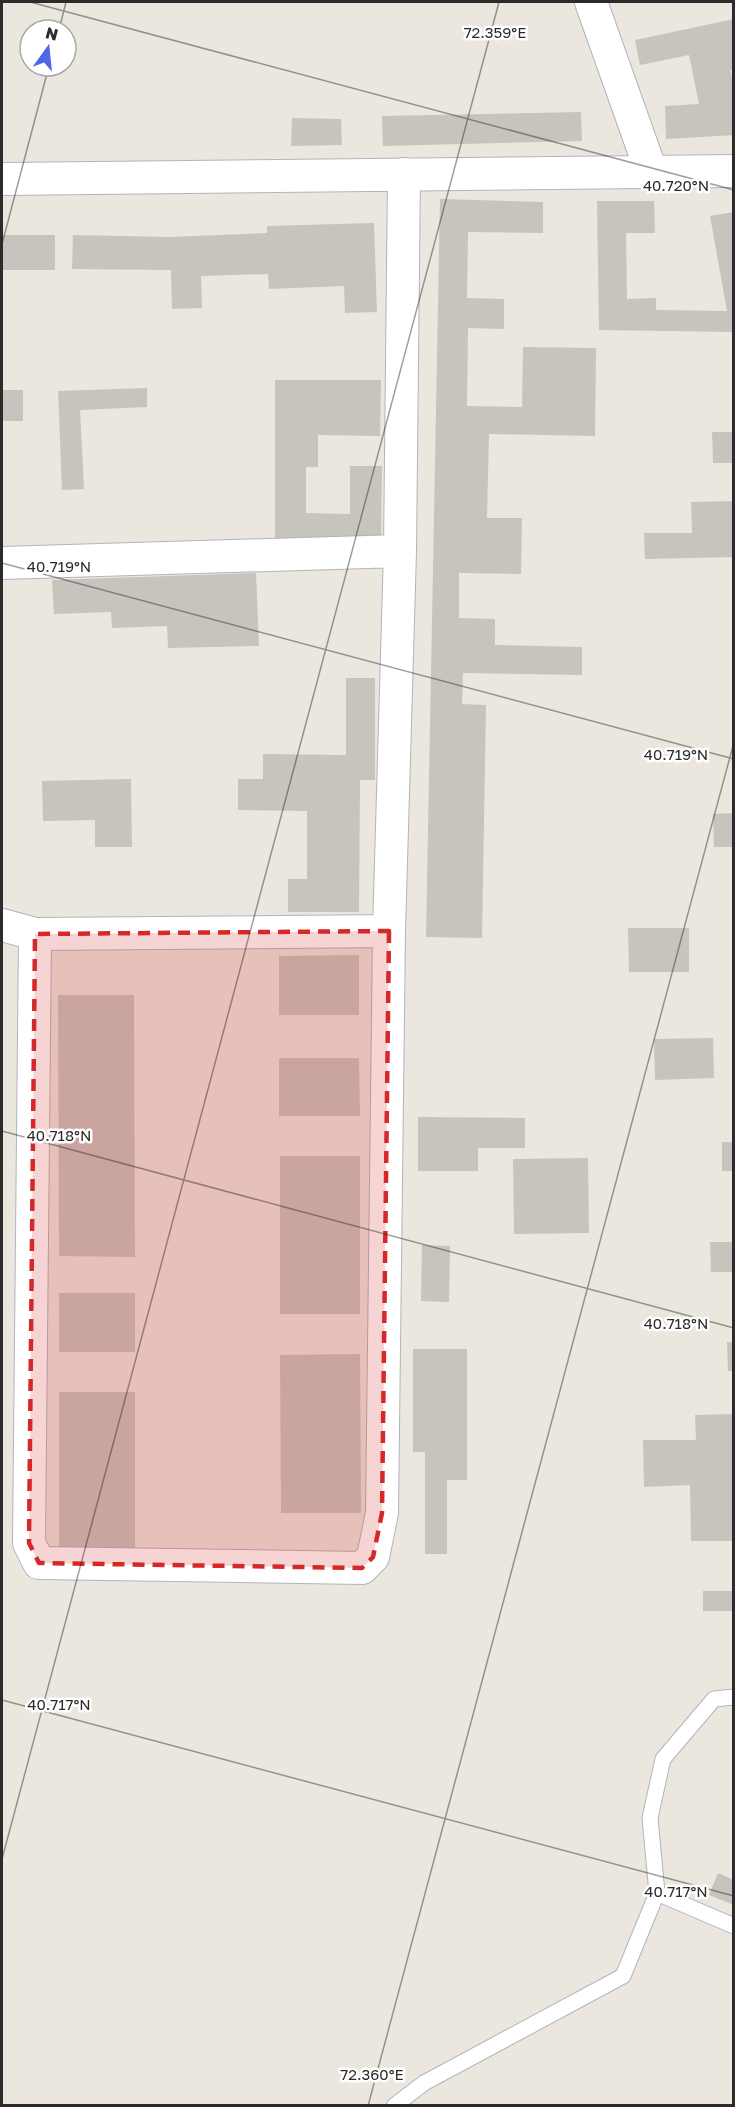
<svg xmlns="http://www.w3.org/2000/svg" width="735" height="2107" font-family="'Golos Text',sans-serif">
  <style>
    .building { fill: #c7c4bd }
    .lines { fill: none; stroke-linecap: round; stroke-linejoin: round }
    .lane-casing { stroke: #b2b4bd; stroke-width: 17 }
    .street-casing { stroke: #b2b4bd; stroke-width: 34 }
    .lane { stroke: #fff; stroke-width: 15 }
    .street { stroke: #fff; stroke-width: 32 }
    .marked { fill: #d62828; fill-opacity: 0.2; stroke: #d62828; stroke-width: 4.5; stroke-dasharray: 12 8; stroke-linejoin: round }
    .ticks { fill: none; stroke: #2b2b2b; stroke-width: 1.5; stroke-opacity: 0.45 }
    .ticks-label { font-size: 15px; text-anchor: middle; fill: #2b2b2b; stroke: #fff; stroke-width: 5; stroke-linejoin: round; paint-order: stroke }
  </style>
  <rect width="100%" height="100%" fill="#ebe6de"/>
  <path class="building" d="M734,19V70H730L734,84V135L666,139L665,106L699,104L689,55L640,65L635,40Z
    M581,112L582,141L383,146L382,116Z
    M292,118L341,119L342,145L291,146Z
    M440,199L543,202V233L468,232L467,298L504,299V329L468,328L467,406L522,407L523,347L596,348L595,436L489,434L487,518H522L521,574L459,573V618L495,619V645L582,647V675L463,673L462,704L486,705L482,938L426,937Z
    M597,201H654L655,233H626L627,299L656,298V310L727,311L710,216L734,212V332L599,330Z
    M374,223L377,312L345,313L344,286L269,289L268,274L201,276L202,308L172,309L171,270L72,269L73,235L169,237L267,233V226Z
    M2,235H55V270H2Z
    M275,380H381L380,436L318,435V467H306V513L350,514V466H382L381,545L275,544Z
    M147,388V407L80,410L84,489L62,490L58,391Z
    M2,390H23V421H2Z
    M712,432H734V463H713Z
    M734,501V557L645,559L644,533H692L691,502Z
    M256,573L259,646L168,648L167,626L112,628L111,612L54,614L52,580Z
    M346,678H375V780H360L359,912H288V879H307V811L238,810V779H263V754L346,755Z
    M131,779L132,847H95V820L43,821L42,781Z
    M734,813V847H714L713,814Z
    M628,928H689V972H629Z
    M359,955V1015H279V956Z
    M58,995H134L135,1257L59,1256Z
    M713,1038L714,1078L655,1080L654,1039Z
    M279,1058H359L360,1116H279Z
    M418,1117L525,1118V1148H478V1171H418Z
    M722,1142H734V1171H722Z
    M280,1156H360V1314H280Z
    M588,1158L589,1233L514,1234L513,1159Z
    M710,1242H734V1272H711Z
    M422,1245L450,1246L449,1302L421,1301Z
    M59,1293H135V1352H59Z
    M727,1342H734V1371H728Z
    M413,1349H467V1480H447V1554H425V1452H413Z
    M360,1354L361,1513H281L280,1355Z
    M59,1392H135V1553H59Z
    M734,1414V1541H691L690,1485L644,1487L643,1440H696L695,1415Z
    M703,1591H734V1611H703Z
    M718,1873L734,1880V1905L709,1895Z"/>
  <g class="lines">
    <defs>
      <path id="lane" d="M657,1893L734,1926
        M394,2106L424,2083L623,1976L657,1893L650,1818L663,1759L714,1699L734,1697"/>
      <path id="street" d="M591,2L651,171
        M2,179L734,171
        M2,563L400,551
        M2,925L35,934L389,931
        M35,934L29,1543L39,1563L362,1568L373,1557L382,1513L389,931L400,551L404,174"/>
    </defs>
    <use href="#lane" class="lane-casing"/>
    <use href="#street" class="street-casing"/>
    <use href="#lane" class="lane"/>
    <use href="#street" class="street"/>
  </g>
  <path class="marked" d="M389,931L382,1513L373,1557L362,1568L39,1563L29,1543L35,934Z"/>
  <path class="ticks" d="M30,2L734,190M59,30L66,2M2,244L49,66M2,563L734,759M2,1131L734,1328M2,1700L734,1896M2,1859L499,2M368,2106L734,742"/>
  <g class="ticks-label">
    <text x="495" y="38">72.359°E</text>
    <text x="676" y="191">40.720°N</text>
    <text x="59" y="572">40.719°N</text>
    <text x="676" y="760">40.719°N</text>
    <text x="59" y="1141">40.718°N</text>
    <text x="676" y="1329">40.718°N</text>
    <text x="59" y="1710">40.717°N</text>
    <text x="676" y="1897">40.717°N</text>
    <text x="372" y="2080">72.360°E</text>
  </g>
  <rect width="735" height="2107" fill="none" stroke="#2b2b2b" stroke-width="6"/>
  <g transform="translate(48 48) rotate(15)"><circle r="28" fill="#ffffff" stroke="#aaaaaa" stroke-width="1.5"/>
  <path d="M0-4.5L10 22L0 15L-10 22Z" fill="#4f67e8"/>
  <text y="-9" font-size="16" font-weight="bold" text-anchor="middle" fill="#2b2b2b">N</text>
  </g>
</svg>
